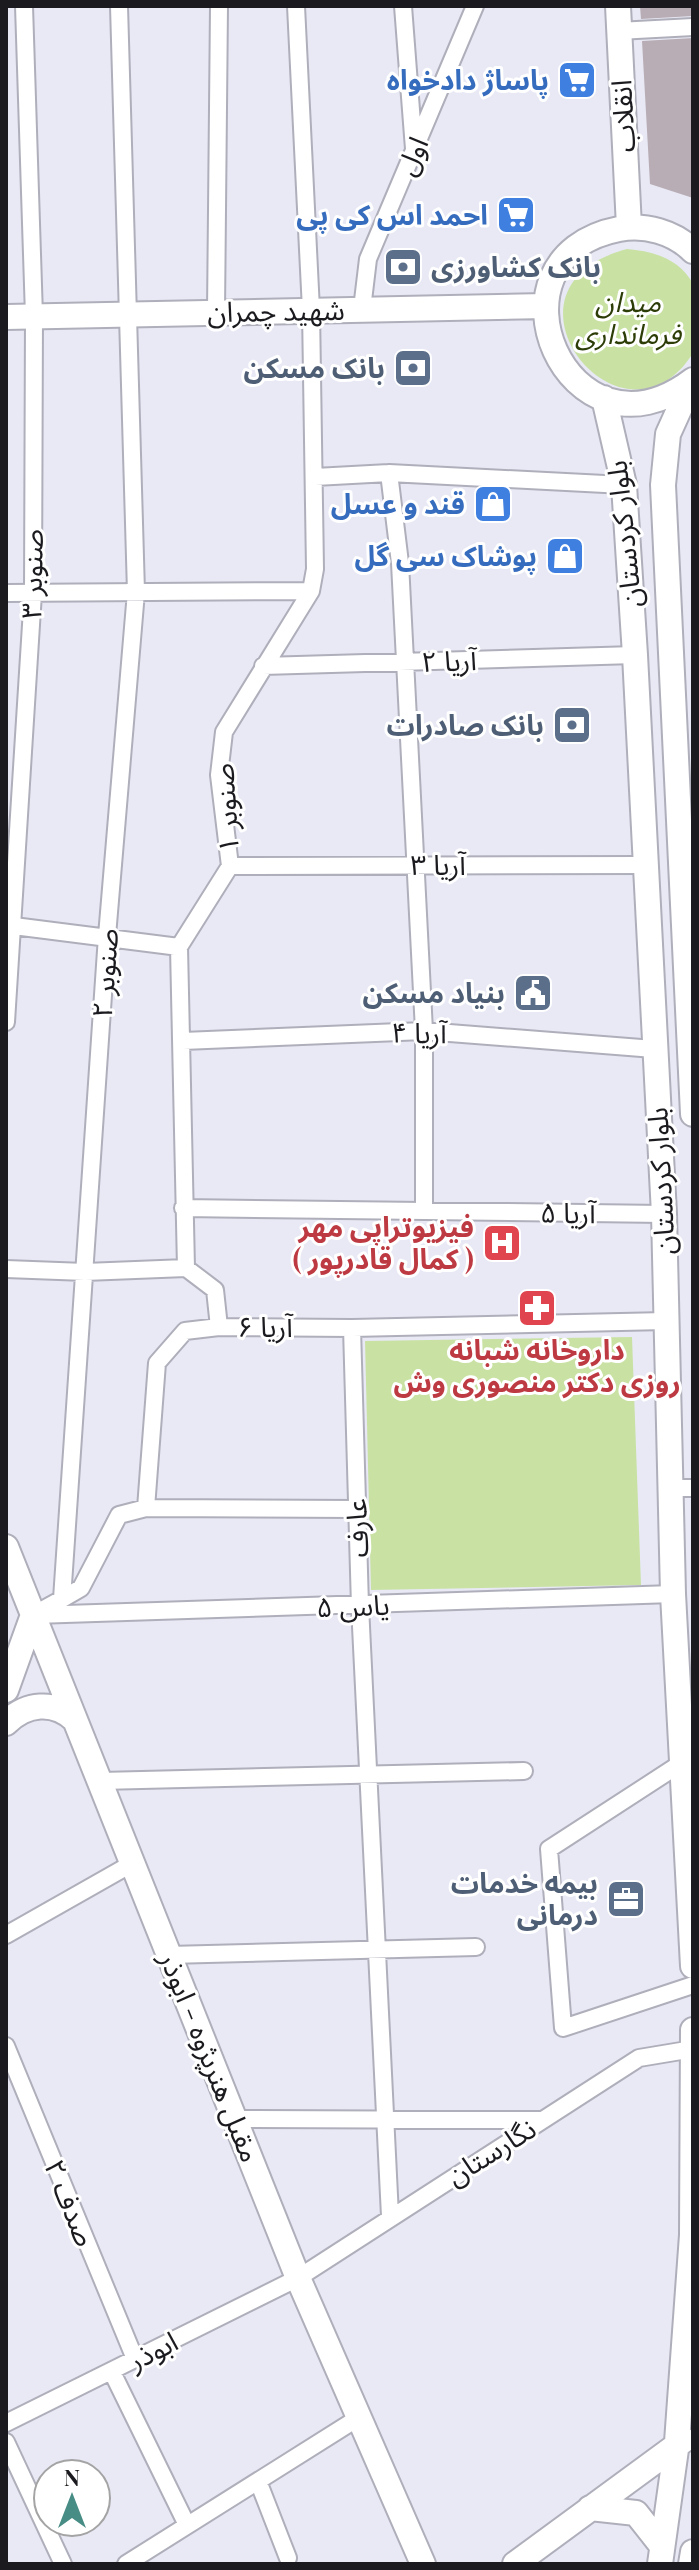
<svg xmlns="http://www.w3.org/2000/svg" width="699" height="2570" font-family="'Playfair Display','Noto Sans Arabic',serif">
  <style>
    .green { fill: #c9e2a4 }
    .building { fill: #b8adb4 }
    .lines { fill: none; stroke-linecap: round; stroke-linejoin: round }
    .street-casing { stroke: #afafbb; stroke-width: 20 }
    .secondary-casing { stroke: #afafbb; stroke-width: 28 }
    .street { stroke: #fff; stroke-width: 16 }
    .secondary { stroke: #fff; stroke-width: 24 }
    .labels { text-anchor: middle; stroke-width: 6; stroke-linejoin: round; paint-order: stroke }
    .shop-label { font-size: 28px; font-weight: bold; fill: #366cbe; stroke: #fff; text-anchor: end }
    .street-label { font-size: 28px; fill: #1b1b1f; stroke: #fff }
    .service-label { font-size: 28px; font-weight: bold; fill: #4e5e75; stroke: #fff; text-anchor: end }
    .park-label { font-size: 28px; font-style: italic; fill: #2d3d08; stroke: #fff }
    .health-label { font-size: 28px; font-weight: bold; fill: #be3a42; stroke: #fff; text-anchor: end }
  </style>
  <rect width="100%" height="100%" fill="#e8e9f5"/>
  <path class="green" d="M627,249C653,251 680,259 693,284V353C623,465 480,288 627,249Z
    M632,1337L641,1585L371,1590L365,1341Z"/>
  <path class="building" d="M640,6H693V16L641,19Z
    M693,38V198L650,184L642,41Z"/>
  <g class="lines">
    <defs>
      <path id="street" d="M403,6L414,149
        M618,31L693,27
        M362,309L368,259L475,6
        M216,312L219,6
        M389,473L400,563L424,1031V1211
        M315,477L389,473L624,485
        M6,593L311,591
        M263,666L635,655
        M230,866L647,865
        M6,925L179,947
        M6,1022L33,593L34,316L24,6
        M183,1041L424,1031L654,1049
        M183,1208L664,1214
        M186,1268L179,947L230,866L219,775L224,732L311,591L315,569L311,310L296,6
        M6,1269L85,1272L186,1268L215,1290L219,1327
        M352,1328L360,1606L390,2216
        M669,1488H693
        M146,1508L357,1509
        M62,1599L81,1588L119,1515L146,1508L157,1363L185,1331L219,1327L352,1328L666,1321
        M33,1615L62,1599L107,936L136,592L119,6
        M35,1615L673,1594
        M683,1762L549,1849L563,2028L693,1985
        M100,1781L524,1771
        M6,1935L133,1863
        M169,1955L476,1947
        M6,2046L135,2359
        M235,2119L541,2120
        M112,2372L187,2525
        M6,2423L298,2278L639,2058L693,2049
        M6,2442L63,2564
        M258,2481L288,2558
        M126,2564L358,2418"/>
      <path id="secondary" d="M618,6L629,227
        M693,251C674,232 645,224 619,229C475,257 568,475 693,380
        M6,317L545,306
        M692,381L668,434L663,485L693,1114
        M604,398L624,485L635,655L664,1214L673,1594L693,1966
        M6,1547L298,2278L423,2564
        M6,1690L33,1615
        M6,1723C26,1703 54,1700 75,1720
        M590,2508L636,2513L662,2546
        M515,2564L684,2440
        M660,2564L677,2442L692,2235L693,2030
        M691,2564L693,2552"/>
    </defs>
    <use href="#street" class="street-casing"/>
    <use href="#secondary" class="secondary-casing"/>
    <use href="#street" class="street"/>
    <use href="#secondary" class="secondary"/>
  </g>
  <defs>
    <symbol id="supermarket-square" viewBox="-11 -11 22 22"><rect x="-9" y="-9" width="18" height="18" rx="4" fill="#3f7fe0" stroke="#fff"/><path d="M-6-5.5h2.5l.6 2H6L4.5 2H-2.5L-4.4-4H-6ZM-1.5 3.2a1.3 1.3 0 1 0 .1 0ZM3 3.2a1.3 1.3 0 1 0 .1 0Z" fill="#fff"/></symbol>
    <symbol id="bank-square" viewBox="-11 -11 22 22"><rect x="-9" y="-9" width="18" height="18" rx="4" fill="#5c6f8a" stroke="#fff"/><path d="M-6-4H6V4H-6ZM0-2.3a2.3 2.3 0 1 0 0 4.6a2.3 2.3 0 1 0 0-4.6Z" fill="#fff"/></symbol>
    <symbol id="shop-square" viewBox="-11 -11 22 22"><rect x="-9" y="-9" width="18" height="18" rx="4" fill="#3f7fe0" stroke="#fff"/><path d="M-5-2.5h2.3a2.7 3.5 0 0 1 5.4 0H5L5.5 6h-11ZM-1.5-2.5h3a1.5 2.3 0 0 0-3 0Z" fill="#fff"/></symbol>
    <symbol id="civic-square" viewBox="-11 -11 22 22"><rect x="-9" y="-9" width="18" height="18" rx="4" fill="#5c6f8a" stroke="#fff"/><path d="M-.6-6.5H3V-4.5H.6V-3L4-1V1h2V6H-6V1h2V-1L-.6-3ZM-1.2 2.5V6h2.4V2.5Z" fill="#fff"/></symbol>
    <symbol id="hospital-square" viewBox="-11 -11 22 22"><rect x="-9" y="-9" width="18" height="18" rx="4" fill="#e0444e" stroke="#fff"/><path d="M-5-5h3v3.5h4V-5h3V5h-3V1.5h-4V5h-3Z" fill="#fff"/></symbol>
    <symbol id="pharmacy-square" viewBox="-11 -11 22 22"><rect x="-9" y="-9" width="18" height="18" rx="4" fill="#e0444e" stroke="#fff"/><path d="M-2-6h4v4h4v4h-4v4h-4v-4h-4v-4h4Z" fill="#fff"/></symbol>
    <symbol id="office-square" viewBox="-11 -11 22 22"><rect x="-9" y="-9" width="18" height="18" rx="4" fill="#5c6f8a" stroke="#fff"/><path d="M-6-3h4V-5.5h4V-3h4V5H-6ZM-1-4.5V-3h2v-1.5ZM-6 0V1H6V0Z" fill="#fff"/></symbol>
  </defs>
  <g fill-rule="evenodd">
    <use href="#supermarket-square" x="555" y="58" width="44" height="44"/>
    <use href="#supermarket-square" x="494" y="193" width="44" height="44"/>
    <use href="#bank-square" x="381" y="245" width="44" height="44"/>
    <use href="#bank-square" x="391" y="346" width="44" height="44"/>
    <use href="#shop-square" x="471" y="482" width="44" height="44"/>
    <use href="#shop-square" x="543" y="534" width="44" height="44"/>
    <use href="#bank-square" x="550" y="703" width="44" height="44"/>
    <use href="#civic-square" x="511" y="971" width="44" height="44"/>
    <use href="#hospital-square" x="480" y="1221" width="44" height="44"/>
    <use href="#pharmacy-square" x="515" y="1286" width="44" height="44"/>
    <use href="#office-square" x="604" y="1877" width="44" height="44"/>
  </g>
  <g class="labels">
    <g class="shop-label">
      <text x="549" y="90">پاساژ دادخواه</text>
      <text x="488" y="225">احمد اس کی پی</text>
      <text x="465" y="514">قند و عسل</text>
      <text x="537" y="566">پوشاک سی گل</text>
    </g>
    <g class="street-label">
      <text transform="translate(623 116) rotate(-93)" y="10">انقلاب</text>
      <text transform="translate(412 156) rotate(-66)" y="10">اول</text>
      <text transform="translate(276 311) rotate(-1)" y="10">شهید چمران</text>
      <text transform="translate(624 534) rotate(-96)" y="10">بلوار کردستان</text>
      <text transform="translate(32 574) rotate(-89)" y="10">صنوبر ۳</text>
      <text transform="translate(449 661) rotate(-2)" y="10">آریا ۲</text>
      <text transform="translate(226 808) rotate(-94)" y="10">صنوبر ۱</text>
      <text x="438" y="875">آریا ۳</text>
      <text transform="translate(105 973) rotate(-86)" y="10">صنوبر ۲</text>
      <text transform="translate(419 1033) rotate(1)" y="10">آریا ۴</text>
      <text transform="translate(661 1181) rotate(-93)" y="10">بلوار کردستان</text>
      <text transform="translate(568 1213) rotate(1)" y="10">آریا ۵</text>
      <text x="265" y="1337">آریا ۶</text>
      <text transform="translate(357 1528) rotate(-92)" y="10">عارف</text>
      <text transform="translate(353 1606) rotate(-2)" y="10">یاس ۵</text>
      <text transform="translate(210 2057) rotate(68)" y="10">مقبل هنرپژوه - ابوذر</text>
      <text transform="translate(491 2152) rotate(-32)" y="10">نگارستان</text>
      <text transform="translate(70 2203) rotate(68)" y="10">صدف ۲</text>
      <text transform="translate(153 2351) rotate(-27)" y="10">ابوذر</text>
    </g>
    <g class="service-label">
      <text x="431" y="277" text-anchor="start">بانک کشاورزی</text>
      <text x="385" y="378">بانک مسکن</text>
      <text x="544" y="735">بانک صادرات</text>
      <text x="505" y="1003">بنیاد مسکن</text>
      <text x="598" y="1893">بیمه خدمات<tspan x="598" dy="32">درمانی</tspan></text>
    </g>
    <g class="park-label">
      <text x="628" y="312">میدان<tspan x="628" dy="32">فرمانداری</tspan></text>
    </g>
    <g class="health-label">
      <text x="474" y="1237">فیزیوتراپی مهر<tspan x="474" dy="32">( کمال قادرپور )</tspan></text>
      <text x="537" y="1360" text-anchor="middle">داروخانه شبانه<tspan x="537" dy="32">روزی دکتر منصوری وش</tspan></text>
    </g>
  </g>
  <rect width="699" height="2570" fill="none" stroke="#1b1b1f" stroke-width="16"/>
  <g transform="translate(72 2498)"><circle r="38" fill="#ffffff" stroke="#a4a4a5" stroke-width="2"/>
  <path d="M0-6L14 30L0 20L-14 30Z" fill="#488d85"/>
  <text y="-12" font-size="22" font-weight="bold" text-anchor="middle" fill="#1b1b1f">N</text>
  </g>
</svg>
